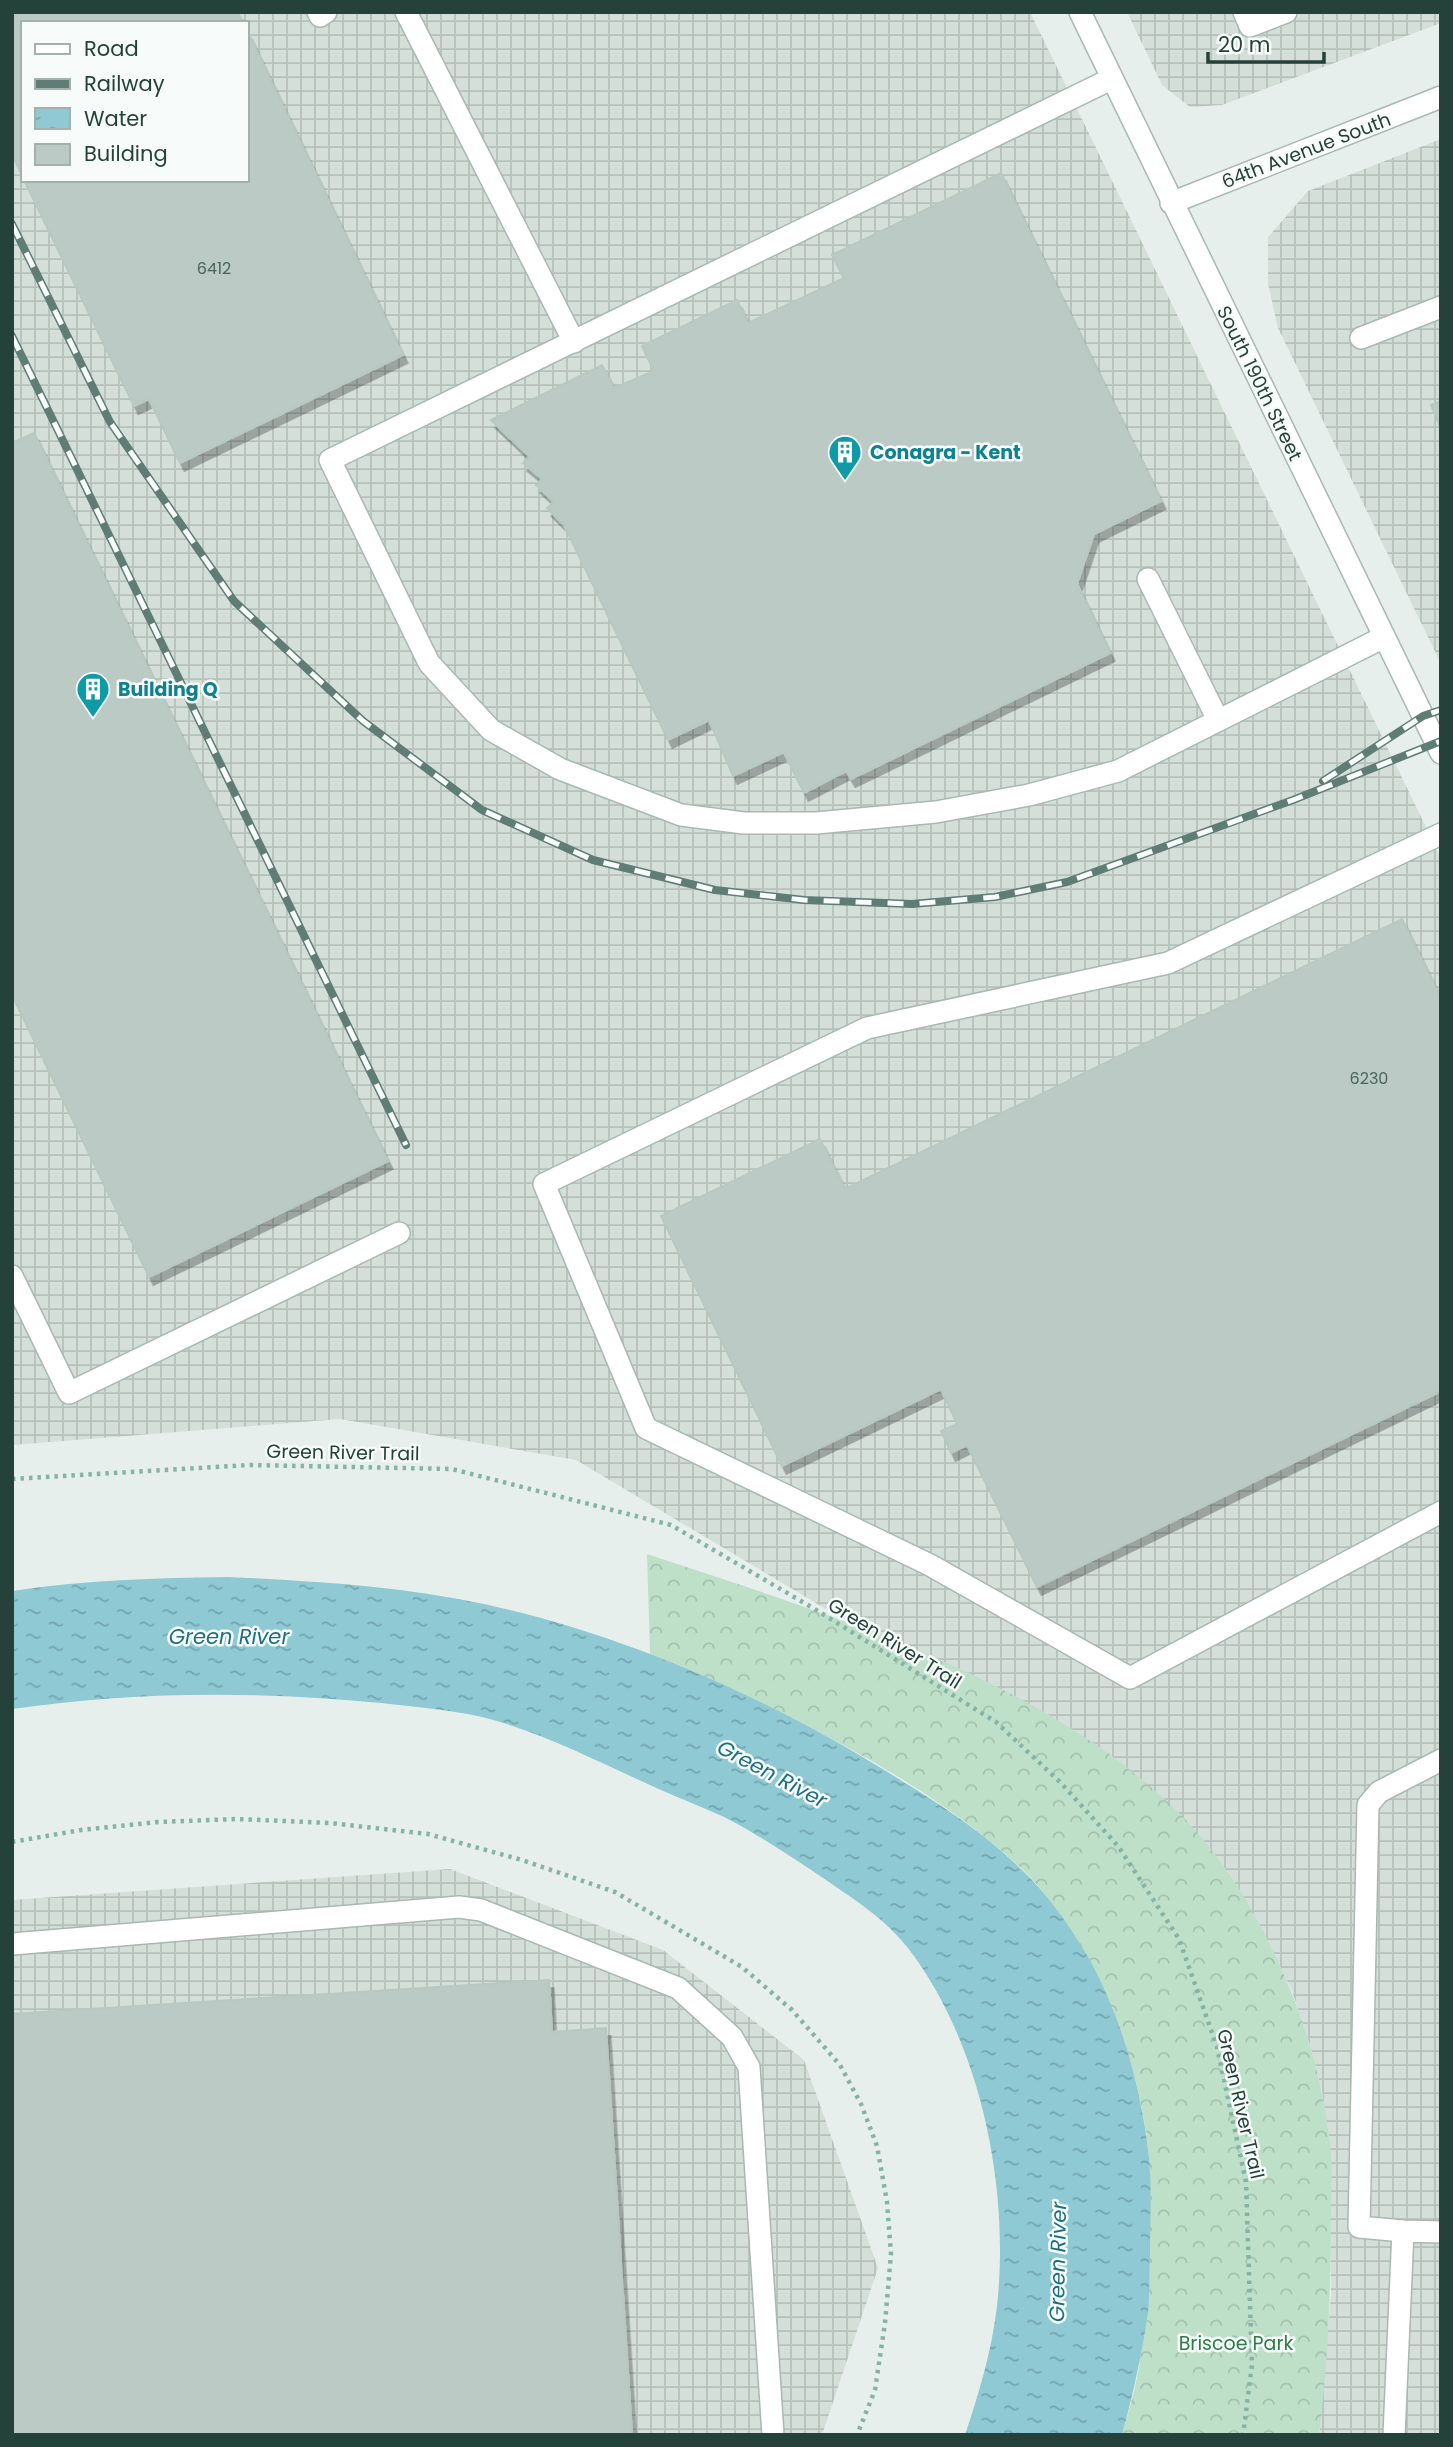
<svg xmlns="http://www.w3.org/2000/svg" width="1453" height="2447" font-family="Poppins,sans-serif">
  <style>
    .industrial { fill: url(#industrial-grid); fill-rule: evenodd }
    .forest { fill: url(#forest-crowns) }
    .water { fill: url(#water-ripples) }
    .building { fill: #bbcac4; stroke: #b8c9c2; stroke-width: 2; filter: url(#shadow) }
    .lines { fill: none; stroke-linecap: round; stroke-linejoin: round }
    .minor-casing { stroke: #a8b8b2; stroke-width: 24 }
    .path { stroke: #86b3a5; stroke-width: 4.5; stroke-dasharray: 3.5 5; stroke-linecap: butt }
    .minor { stroke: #fff; stroke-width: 21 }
    .rail-casing { stroke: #5f7d75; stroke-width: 8 }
    .rail { stroke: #f7fbf9; stroke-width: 5; stroke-dasharray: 16; stroke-linecap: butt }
    .labels { text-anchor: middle; stroke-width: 5; stroke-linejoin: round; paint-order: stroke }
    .number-label { font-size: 16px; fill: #4a645c }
    .street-label { font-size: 19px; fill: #24423a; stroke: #f7fbf9 }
    .culture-label { font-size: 19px; font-weight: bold; fill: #0d838f; stroke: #f7fbf9; text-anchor: start }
    .park-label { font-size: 19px; fill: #2d7a4b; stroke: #f7fbf9 }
    .water-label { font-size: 21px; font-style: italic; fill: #1c6f80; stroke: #f7fbf9 }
  </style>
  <defs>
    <pattern id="industrial-grid" width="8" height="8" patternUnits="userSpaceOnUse" patternTransform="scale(1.75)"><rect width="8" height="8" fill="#d4dfda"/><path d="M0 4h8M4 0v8" fill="none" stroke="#b6c1bc"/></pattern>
    <pattern id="forest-crowns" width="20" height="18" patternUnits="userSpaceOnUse" patternTransform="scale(1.75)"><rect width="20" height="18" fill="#bfe0c8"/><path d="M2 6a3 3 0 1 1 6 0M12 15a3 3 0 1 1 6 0" fill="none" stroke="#a4c1ad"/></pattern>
    <pattern id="water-ripples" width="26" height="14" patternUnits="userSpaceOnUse" patternTransform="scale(1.75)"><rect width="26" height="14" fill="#8ec9d4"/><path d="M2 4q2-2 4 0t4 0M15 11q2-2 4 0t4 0" fill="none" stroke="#74a5ad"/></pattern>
    <filter id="shadow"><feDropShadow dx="4.5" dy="8" stdDeviation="0" flood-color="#0004"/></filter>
  </defs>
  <rect width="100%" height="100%" fill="#e6efeb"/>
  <path class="industrial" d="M12,12H1030L1441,858V2435H1319L1331,2295L1330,2147L1322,2091L1309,2042L1292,1991L1268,1941L916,1650L841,1618L576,1460L340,1419L12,1445ZM23,23H247V180H23Z
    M1127,12H1441V23L1222,105L1190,107L1162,85Z
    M1441,139V664L1278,328L1268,284V237L1308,191Z
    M450,1869L663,1950L804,2060L878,2268L822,2435H12V1900Z"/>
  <path class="forest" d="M647,1554C824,1613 1035,1675 1173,1807C1217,1849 1250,1902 1276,1957C1304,2016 1323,2080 1330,2144C1333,2169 1331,2195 1331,2220C1331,2292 1328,2363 1319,2435H1122C1127,2416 1133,2397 1137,2378C1143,2350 1142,2318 1145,2289C1149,2247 1152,2204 1149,2162C1145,2086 1111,1992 1069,1929C1055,1908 1039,1884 1020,1867C913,1770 781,1711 650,1654Z"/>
  <path class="water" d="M228,1577C313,1581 400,1586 484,1604C628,1635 778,1702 902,1781C943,1806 985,1834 1020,1868C1046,1892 1069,1925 1087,1955C1121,2015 1142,2090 1149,2158C1152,2189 1150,2222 1150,2254C1149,2273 1150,2293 1148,2312C1142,2354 1133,2394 1122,2435H965C979,2393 992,2350 997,2306C1010,2188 981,2043 908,1948C886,1920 858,1902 829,1882C794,1859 760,1835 722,1816C702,1807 681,1799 661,1790C607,1766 554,1738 497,1721C465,1711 415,1707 381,1703C257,1691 135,1691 12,1709V1591C84,1580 156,1578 228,1577Z"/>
  <path class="building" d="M12,12H238L243,23H23V177L12,155Z
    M247,31L403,355L180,463L149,399L134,406L24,180H247Z
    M1001,173L1161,501L1094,534L1077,584L1110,653L851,779L846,771L804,793L784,752L733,776L709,720L668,740L564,525L547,508L554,502L536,485L542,479L523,463L530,457L491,420L602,365L614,388L654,371L642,346L737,300L748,323L844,278L832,255Z
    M1441,401V429L1431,405Z
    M34,433L388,1161L149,1277L12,995V443Z
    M1402,919L1441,999V1391L1037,1587L967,1445L951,1453L941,1431L957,1424L941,1389L782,1466L661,1216L820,1139L845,1189Z
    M549,1980L552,2032L606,2028L632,2435H12V2014Z"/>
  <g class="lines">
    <defs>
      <path id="minor" d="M318,12L320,16L326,12
        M406,12L574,342
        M1080,12L1441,753
        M1244,12L1250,26L1286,12
        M1111,79L330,460L429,663L491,730L560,769L681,815L744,823H816L936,812L1029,795L1118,771L1384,637
        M1171,203L1441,97
        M1361,338L1441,307
        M1148,579L1218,720
        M1441,834L1168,963L867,1028L544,1184L646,1428L930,1565L1130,1678L1441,1512
        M12,1276L69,1393L399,1233
        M12,1944L459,1907L481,1910L678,1988L732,2037L749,2067L773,2435
        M1403,2231L1441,2232
        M1394,2435L1403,2231L1359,2227L1368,1805L1379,1792L1441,1760"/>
    </defs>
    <use href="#minor" class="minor-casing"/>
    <path class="path" d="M12,1479L251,1465L452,1469L671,1525L818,1611L996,1722L1061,1783L1118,1846L1179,1939L1217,2047L1246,2182L1252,2365L1243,2435
      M12,1842L81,1830L158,1822L237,1819L330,1823L428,1834L522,1860L615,1892L742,1967L792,2010L840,2065L861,2104L877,2146L887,2202L891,2254L885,2323L875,2390L857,2435"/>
    <use href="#minor" class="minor"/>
    <defs>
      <path id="rail" d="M12,224L110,422L234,601L363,721L482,810L593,860L715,890L804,900L912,904L995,897L1067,882L1293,800L1441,741
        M12,336L406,1145
        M1323,781L1423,716L1441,710"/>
    </defs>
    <use href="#rail" class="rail-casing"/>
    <use href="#rail" class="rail"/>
  </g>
  <defs>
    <symbol id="building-pin" viewBox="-11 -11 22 30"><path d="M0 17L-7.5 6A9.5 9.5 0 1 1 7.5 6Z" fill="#0f9aa8" stroke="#f7fbf9"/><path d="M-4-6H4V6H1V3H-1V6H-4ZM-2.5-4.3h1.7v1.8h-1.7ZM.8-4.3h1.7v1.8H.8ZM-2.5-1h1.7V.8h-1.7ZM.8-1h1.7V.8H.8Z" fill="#fff"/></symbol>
  </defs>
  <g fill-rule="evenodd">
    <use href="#building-pin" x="826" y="433" width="38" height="52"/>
    <use href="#building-pin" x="74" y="670" width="38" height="52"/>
  </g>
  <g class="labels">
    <g class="number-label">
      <text x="214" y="274">6412</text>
      <text x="1369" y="1084">6230</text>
    </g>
    <g class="street-label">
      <text transform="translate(1306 150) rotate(-21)" y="7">64th Avenue South</text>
      <text transform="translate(1260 383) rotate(64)" y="7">South 190th Street</text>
      <text transform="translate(343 1452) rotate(1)" y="7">Green River Trail</text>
      <text transform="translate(895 1643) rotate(32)" y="7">Green River Trail</text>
      <text transform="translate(1241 2104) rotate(77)" y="7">Green River Trail</text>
    </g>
    <g class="culture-label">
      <text x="870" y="459">Conagra - Kent</text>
      <text x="118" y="696">Building Q</text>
    </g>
    <g class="park-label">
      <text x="1236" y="2350">Briscoe Park</text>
    </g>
    <g class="water-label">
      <text x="229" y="1644">Green River</text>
      <text transform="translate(772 1774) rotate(28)" y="7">Green River</text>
      <text transform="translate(1058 2262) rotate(-89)" y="7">Green River</text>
    </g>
  </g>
  <rect width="1453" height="2447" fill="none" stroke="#24423a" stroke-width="28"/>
  <rect x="21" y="21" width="228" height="161" fill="#f7fbf9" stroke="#a3b1ad" stroke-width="2"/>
  <rect x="35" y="44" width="35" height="10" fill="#ffffff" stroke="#a3b1ad" stroke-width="2"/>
  <text x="84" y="56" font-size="21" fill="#24423a">Road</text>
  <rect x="35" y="79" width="35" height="10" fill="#5f7d75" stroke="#a3b1ad" stroke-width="2"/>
  <text x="84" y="91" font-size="21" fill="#24423a">Railway</text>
  <rect x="35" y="108" width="35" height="21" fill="url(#water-ripples)" stroke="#a3b1ad" stroke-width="2"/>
  <text x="84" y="126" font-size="21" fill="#24423a">Water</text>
  <rect x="35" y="144" width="35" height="21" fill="#bbcac4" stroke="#a3b1ad" stroke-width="2"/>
  <text x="84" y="161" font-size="21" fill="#24423a">Building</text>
  <path d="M1208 52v10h116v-10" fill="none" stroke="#24423a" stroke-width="3.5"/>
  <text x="1218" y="52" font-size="21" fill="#24423a" stroke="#f7fbf9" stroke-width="5" paint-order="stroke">20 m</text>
</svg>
